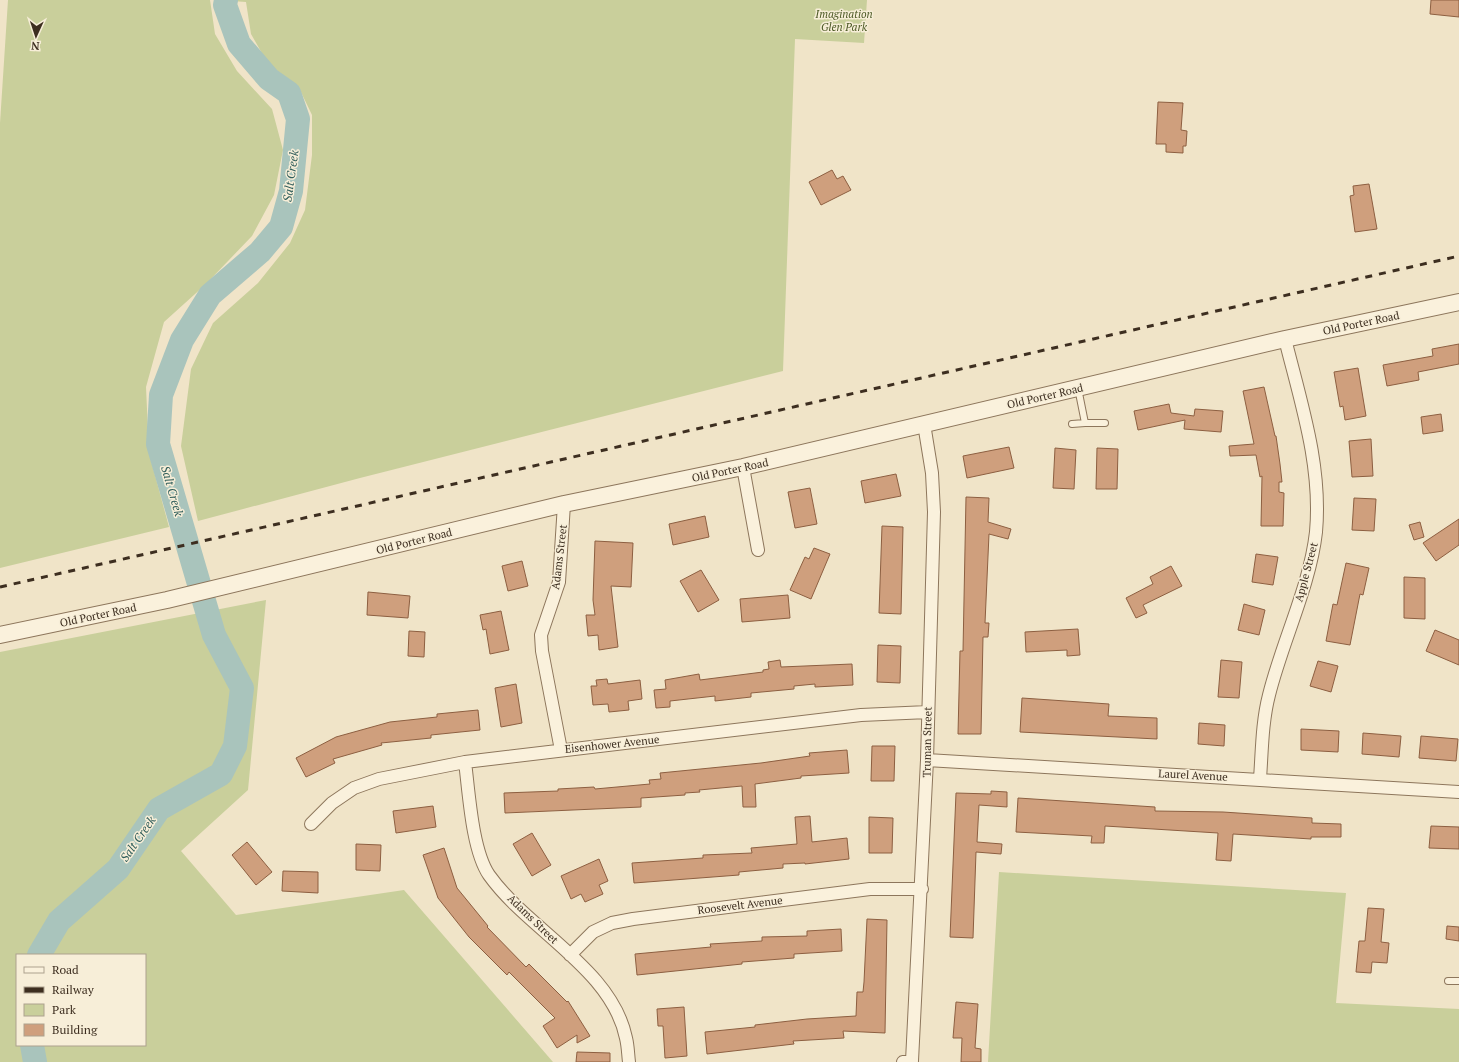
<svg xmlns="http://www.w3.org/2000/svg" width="1459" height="1062" font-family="'PT Serif',serif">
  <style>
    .green { fill: #c9cf9b; fill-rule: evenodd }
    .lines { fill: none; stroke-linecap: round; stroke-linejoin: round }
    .river { stroke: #a9c4bc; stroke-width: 24 }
    .building { fill: #cf9f7d; stroke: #8d5f41 }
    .service-casing { stroke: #8d765c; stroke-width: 8 }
    .minor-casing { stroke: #8d765c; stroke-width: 14 }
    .tertiary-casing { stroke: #8d765c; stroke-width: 18 }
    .service { stroke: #faf1dc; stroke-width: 6 }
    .minor { stroke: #faf1dc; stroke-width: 12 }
    .tertiary { stroke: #faf1dc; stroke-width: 16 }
    .rail { stroke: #3d2e20; stroke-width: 3; stroke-dasharray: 7 7; stroke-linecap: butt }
    .labels { text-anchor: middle; stroke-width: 3; stroke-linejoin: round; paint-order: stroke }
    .park-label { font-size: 11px; font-style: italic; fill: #4d5a26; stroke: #f7eed8 }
    .street-label { font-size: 11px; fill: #3d2e20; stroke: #f7eed8 }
    .water-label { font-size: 12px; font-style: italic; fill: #2f5d5a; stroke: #f7eed8 }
  </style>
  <rect width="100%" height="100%" fill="#f0e4c8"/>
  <path class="green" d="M8,0H210L215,34L237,71L272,109L283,150L274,195L252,236L205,285L164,322L146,387L149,453L169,527L0,568V123Z
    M218,0H867L864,43L795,39L783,371L360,478L198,521L181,446L191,369L213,323L258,283L290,243L305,210L312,155V115L299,88L268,64L251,34L246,2Z
    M266,600L248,790L181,851L236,915L404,890L553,1062H0V652ZM17,955H145V1045H17Z
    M999,872L1346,893L1336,1003L1459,1009V1062H988Z"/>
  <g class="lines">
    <path class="river" d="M39,955L59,921L118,869L159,809L221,774L235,746L242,688L214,635L158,444L161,395L182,340L210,295L260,252L281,227L291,191L298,119L289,93L269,79L239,44L225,5L226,0
      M32,1045L35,1062"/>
  </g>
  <path class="building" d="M1431,0H1459V17L1430,14Z
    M1158,102L1183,103L1181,130L1187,131L1186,146H1183V153L1166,152V144H1156Z
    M832,170L837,179L843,176L851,190L821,205L809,182Z
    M1369,184L1377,229L1355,232L1350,196L1354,195L1353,186Z
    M1459,344V364L1418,372L1419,380L1387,386L1383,365L1433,356L1432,349Z
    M1358,368L1366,416L1345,420L1343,406L1340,407L1334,372Z
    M1264,387L1275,436H1276L1280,464L1282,482H1279V492L1284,493L1283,526H1261L1262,476L1260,477L1256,455L1230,456L1229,446L1254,444L1243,391Z
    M1169,404L1171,413L1194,416L1195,409L1223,411L1221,432L1184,429L1185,420L1138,430L1134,411Z
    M1441,414L1443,431L1423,434L1421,417Z
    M1371,439L1373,476L1352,477L1349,441Z
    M1009,447L1014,468L967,478L963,456Z
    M1055,448L1076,450L1074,489L1053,488Z
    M1097,448L1118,449L1117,489H1096Z
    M896,474L901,496L865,503L861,481Z
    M810,488L817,524L795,528L788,492Z
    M966,497L989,498L988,522L1011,529L1008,539L989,534L985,623H989L988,637H983L981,734H958L960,651H963Z
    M1354,498L1376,499L1374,531L1352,530Z
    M705,516L709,537L673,545L669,524Z
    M1459,519V545L1436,561L1423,543Z
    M1420,522L1424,537L1414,540L1409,525Z
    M882,526L903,527L901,614L879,613Z
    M595,541L633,543L631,587L611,586L618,647L599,650L598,635L588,636L586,615H595L593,600Z
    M814,548L830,554L811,599L790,590L805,557L809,559Z
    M1256,554L1278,557L1273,585L1252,582Z
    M522,561L528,586L508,591L502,566Z
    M1346,563L1369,568L1363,595L1360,594L1350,645L1326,641L1333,604L1337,605Z
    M1171,566L1182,586L1143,605L1147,613L1136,618L1126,598L1153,584L1150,577Z
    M701,570L719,600L698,612L680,581Z
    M1404,577L1425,578V619L1404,618Z
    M368,592L410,596L408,618L367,615Z
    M788,595L790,618L742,622L740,599Z
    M1244,604L1265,610L1259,635L1238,630Z
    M501,611L509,650L490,654L486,629L483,630L480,615Z
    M1078,629L1080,655L1067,656V650L1026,652L1025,632Z
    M1435,630L1459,640V665L1426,651Z
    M409,631L425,632L424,657L408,656Z
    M878,645L901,646L900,683L877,682Z
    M780,660L781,667L852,664L853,685L815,687V684L794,686V689L751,693V697L715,701V696L670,701V707L656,708L654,690L666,689L665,680L699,674L700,680L763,672V670L769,669L768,662Z
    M1221,660L1242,662L1239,698L1218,697Z
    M1318,661L1338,666L1331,692L1310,686Z
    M607,679L608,684L640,680L642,699L628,701L629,710L609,712L608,704L593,705L591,686H597L596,680Z
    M516,684L522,723L501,727L495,688Z
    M1022,698L1109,704L1108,716L1157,718V739L1020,732Z
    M478,710L480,730L431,735V738L381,743L382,745L333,759L335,763L306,777L296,758L336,737L390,722L437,717V714Z
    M1199,723L1225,725L1224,746L1198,744Z
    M1301,729L1339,731L1338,752L1301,750Z
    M1363,733L1401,736L1399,757L1362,754Z
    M1421,736L1458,739L1456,761L1419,758Z
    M872,746H895L894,781H871Z
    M847,750L849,773L801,776V778L755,784L756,807H743L742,786L699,790L700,792L685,793V795L641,798V807L505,813L504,793L558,791V789L594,787L595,789L650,784L649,780L661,779L660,773L761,763L810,756L809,753Z
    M991,791L1007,792V807L979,805L977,842L1002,844L1001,854L976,852L973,938L950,937L956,793L991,794Z
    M1018,798L1155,807V811L1223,812L1312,818V823L1341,824V837H1311V839L1233,834L1231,861L1216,860L1218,833L1105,826L1104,843H1091L1092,836L1016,832Z
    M433,806L436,827L396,833L393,811Z
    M810,816L812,842L847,838L849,859L805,864V863L783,864V868L739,872V875L634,883L632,863L703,858V855L752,853L751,848L797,844L795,817Z
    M869,817L893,818L892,853H869Z
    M1431,826L1459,827V849L1429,848Z
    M532,833L551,865L532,876L513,844Z
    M247,842L272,872L256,885L232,855Z
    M356,844L381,845L380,871L356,870Z
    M444,848L457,888L488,926L487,927L526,967L529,964L567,1002L568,1001L590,1036L577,1043V1035L557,1048L543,1026L555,1018L509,972L507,975L469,937L438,898L423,855Z
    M599,859L608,881L599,885L603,894L585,902L581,894L571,899L561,876Z
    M283,871L318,872V893L282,891Z
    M1368,908L1384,909L1381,942L1389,943L1387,963L1372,962L1371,973L1356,972L1359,941H1365Z
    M867,919L887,920L885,1033L843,1031L844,1038L793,1041L794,1044L707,1054L705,1032L755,1027V1025L807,1019L856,1016L857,992H863L864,982Z
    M1447,926L1459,927V941L1446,939Z
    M841,929L842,951L794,954V958L742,962V964L637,975L635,954L711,947L710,944L762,941V937L807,936V931Z
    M956,1002L978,1004L975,1048L981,1049V1062H961L962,1038H953Z
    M684,1007L687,1056L665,1058L663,1026H658L657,1009Z
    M577,1052L610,1053V1062H576Z"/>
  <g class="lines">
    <defs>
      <path id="service" d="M1078,388L1085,423H1105
        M1072,424L1085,423
        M1448,981H1459"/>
      <path id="minor" d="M743,467L758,550
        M561,750L542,651L541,635L559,582L564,504
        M927,760L1459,792
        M465,762C469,793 472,850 489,875C528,930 612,969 626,1038C628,1046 628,1054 629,1062
        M1260,779C1262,751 1262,722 1269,695C1282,642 1310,586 1316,532C1322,466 1301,403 1285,339
        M311,824L332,803L354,788L379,779L465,762L861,715L928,712
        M570,955L593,932L612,923L633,919L870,889H922
        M903,1062L912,1061L927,760L934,512L932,473L924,424"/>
      <path id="tertiary" d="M0,635L167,600L564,504L743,467L1285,339L1459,302"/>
    </defs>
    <use href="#service" class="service-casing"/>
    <use href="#minor" class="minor-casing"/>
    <use href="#tertiary" class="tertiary-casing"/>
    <use href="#service" class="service"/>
    <use href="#minor" class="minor"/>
    <use href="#tertiary" class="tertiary"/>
    <path class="rail" d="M0,587L1459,256"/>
  </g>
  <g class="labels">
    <g class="park-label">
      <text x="844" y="18">Imagination<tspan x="844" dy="13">Glen Park</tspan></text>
    </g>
    <g class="street-label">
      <text transform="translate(1361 323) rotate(-12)" y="4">Old Porter Road</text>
      <text transform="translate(1045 396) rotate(-13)" y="4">Old Porter Road</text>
      <text transform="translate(730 470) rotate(-12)" y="4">Old Porter Road</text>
      <text transform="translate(414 541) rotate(-14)" y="4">Old Porter Road</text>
      <text transform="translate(559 557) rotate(-83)" y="4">Adams Street</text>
      <text transform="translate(1306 572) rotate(-75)" y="4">Apple Street</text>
      <text transform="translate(98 615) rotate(-12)" y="4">Old Porter Road</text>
      <text transform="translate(927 742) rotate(-89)" y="4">Truman Street</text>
      <text transform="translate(612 744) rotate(-6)" y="4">Eisenhower Avenue</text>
      <text transform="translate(1193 775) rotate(3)" y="4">Laurel Avenue</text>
      <text transform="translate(740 905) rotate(-7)" y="4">Roosevelt Avenue</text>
      <text transform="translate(533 919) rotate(44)" y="4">Adams Street</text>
    </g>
    <g class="water-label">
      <text transform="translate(291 176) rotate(-82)" y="4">Salt Creek</text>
      <text transform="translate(172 491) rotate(74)" y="4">Salt Creek</text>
      <text transform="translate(138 839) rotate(-55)" y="4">Salt Creek</text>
    </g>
  </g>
  <rect x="16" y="954" width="130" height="92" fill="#f7eed8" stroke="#ada18e"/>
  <rect x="24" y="967" width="20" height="6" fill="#faf1dc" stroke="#ada18e"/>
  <text x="52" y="974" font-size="12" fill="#3d2e20">Road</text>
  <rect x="24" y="987" width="20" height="6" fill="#3d2e20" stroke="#ada18e"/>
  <text x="52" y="994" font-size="12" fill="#3d2e20">Railway</text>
  <rect x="24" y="1004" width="20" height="12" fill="#c9cf9b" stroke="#ada18e"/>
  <text x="52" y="1014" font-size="12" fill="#3d2e20">Park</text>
  <rect x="24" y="1024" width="20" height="12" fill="#cf9f7d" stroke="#ada18e"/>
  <text x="52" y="1034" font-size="12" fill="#3d2e20">Building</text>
  <g transform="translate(36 36) rotate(183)" stroke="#f7eed8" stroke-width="3" paint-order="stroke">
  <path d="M0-3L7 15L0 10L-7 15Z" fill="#3d2e20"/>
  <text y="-6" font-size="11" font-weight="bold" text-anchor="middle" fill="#3d2e20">N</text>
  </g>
</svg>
